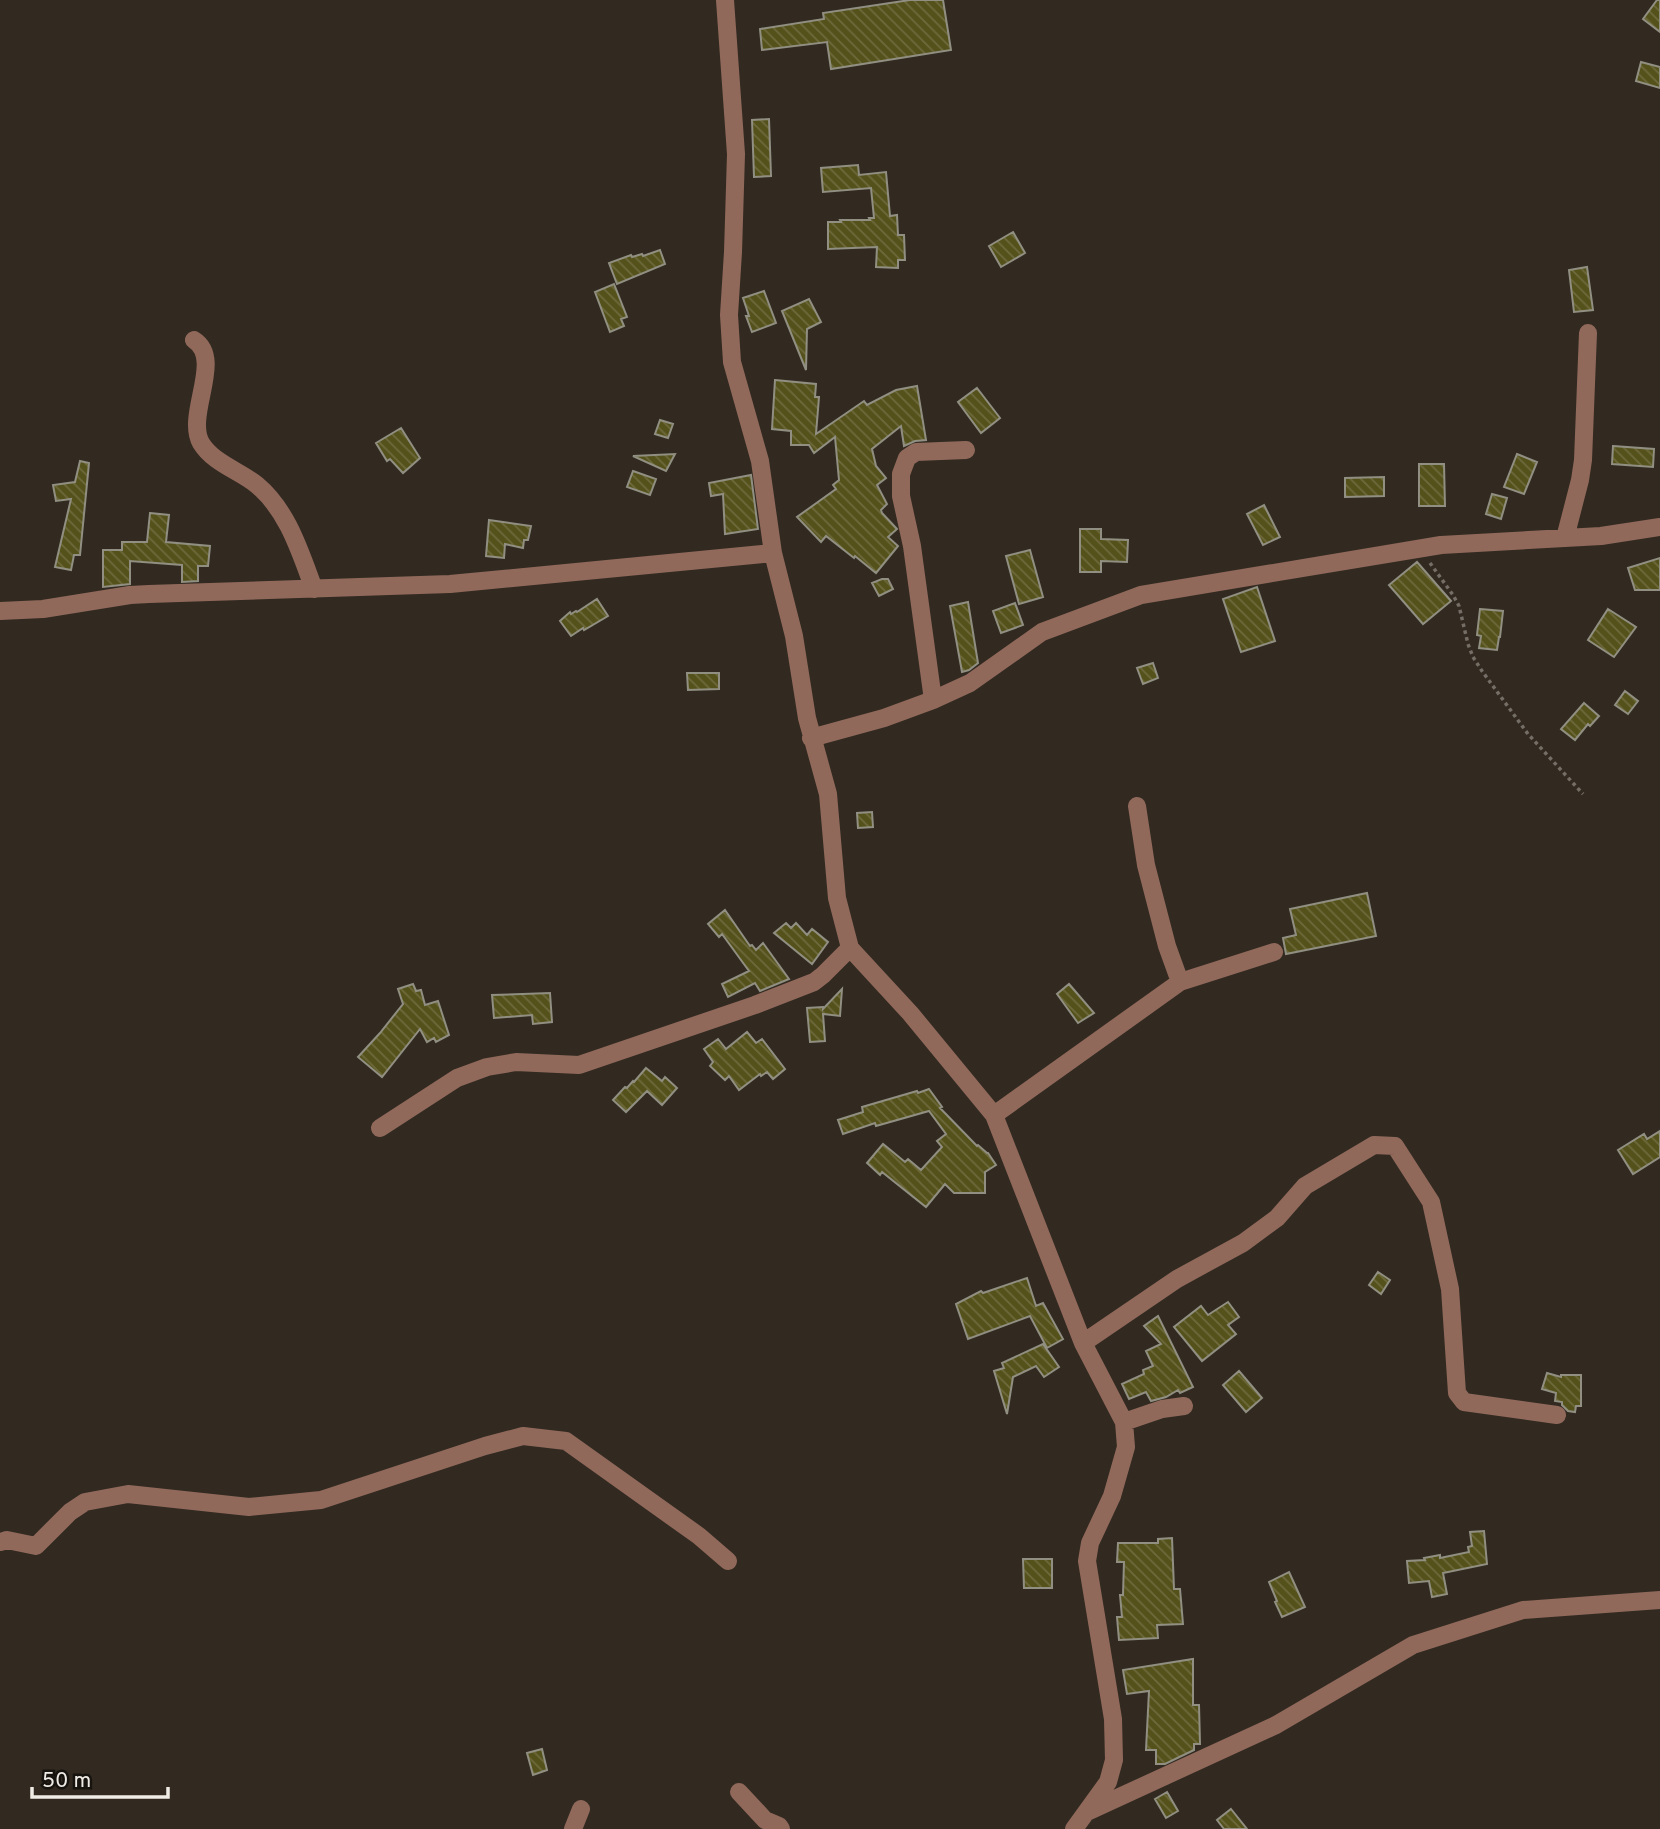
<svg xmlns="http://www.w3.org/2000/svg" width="1660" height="1829" font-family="Overpass,sans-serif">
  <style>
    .building { fill: url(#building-back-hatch); stroke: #908f81; stroke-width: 2 }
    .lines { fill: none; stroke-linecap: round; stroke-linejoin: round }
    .path { stroke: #756e66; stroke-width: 3.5; stroke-dasharray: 3.5 3.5; stroke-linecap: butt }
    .minor { stroke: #91695b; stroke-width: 18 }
  </style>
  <defs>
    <pattern id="building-back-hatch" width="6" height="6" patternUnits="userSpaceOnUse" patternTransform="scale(1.75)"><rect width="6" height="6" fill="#55511b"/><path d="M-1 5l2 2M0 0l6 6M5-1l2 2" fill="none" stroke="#6e6a3c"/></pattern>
  </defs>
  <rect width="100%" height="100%" fill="#322a21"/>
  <path class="building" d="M910,0H943L951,50L831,69L827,42L762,50L760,29L824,19L823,13Z
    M1657,0H1660V32L1643,19Z
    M1641,62L1660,67V88L1636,81Z
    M769,119L771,176L754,177L752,120Z
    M858,165L859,175L886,172L890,216L897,215L898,235H904L905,260H898V268L876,267L877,247L828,249V222H841L840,220H870L869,218H874L871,188L823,192L821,168Z
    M1013,232L1025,253L1001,267L989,246Z
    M660,250L665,264L617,284L609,263L631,255L632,257L642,254L643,256Z
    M1587,267L1593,310L1574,312L1569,270Z
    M614,284L627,317L621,319L624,326L610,332L595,292Z
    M764,291L776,323L752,332L746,316H749L743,298Z
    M809,299L821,322L807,329L806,370L782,311Z
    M775,380L816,384L815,397H819L816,434L864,401L867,405L896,390L917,386L926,440L915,441L904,446L901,426L872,449L876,466L886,478L877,485L887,504L881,510L882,513L897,529L888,537L898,546L876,573L855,556L854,558L826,536L821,542L797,517L836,489L833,485L839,480L835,437L814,453L809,445H791V431L772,429Z
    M977,388L1000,418L981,433L958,402Z
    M660,420L673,424L668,438L655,434Z
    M401,428L420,458L403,473L390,459L387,461L376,443Z
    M1613,446L1654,449L1653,467L1612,464Z
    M675,454L666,471L633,456Z
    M1517,454L1537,462L1524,494L1504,487Z
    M80,461L89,463L80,555H74L71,570L55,567L71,499L56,501L53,485L75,482Z
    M1419,464H1444L1445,506H1419Z
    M633,471L656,479L650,495L627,487Z
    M751,475L758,529L725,534L723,494L711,496L709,483Z
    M1384,477V496L1345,497V478Z
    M1492,494L1507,498L1501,519L1486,514Z
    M1264,505L1280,537L1263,545L1247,514Z
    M150,513L169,515L166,542L210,546L208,566H198V581L182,582V565L130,561V584L103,587V550H122V542H147Z
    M489,520L531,526L528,540H524L523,548L505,544L504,558L486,556Z
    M1080,529H1101V539L1128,540L1127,562L1101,561V572H1080Z
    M1030,550L1043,597L1019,604L1006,556Z
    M1660,558V590H1635L1628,568Z
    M1417,562L1451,601L1423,624L1389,585Z
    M882,579H888L893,589L879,596L872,583Z
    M1257,587L1275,641L1241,652L1223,599Z
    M597,599L608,616L584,630L583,628L571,636L560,621L570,612L571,614L576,611L577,612Z
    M968,602L978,663L969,670L962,672L950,606Z
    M1015,603L1023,625L1001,633L993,611Z
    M1480,609L1503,611L1500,637H1499L1497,650L1479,648L1481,636L1477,635Z
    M1608,609L1636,627L1614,657L1588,640Z
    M1153,663L1158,678L1143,684L1137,668Z
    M687,673H719V689L688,690Z
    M1625,691L1638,701L1628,714L1615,705Z
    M1584,703L1599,716L1590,726L1588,724L1575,740L1561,729Z
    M872,812L873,827L858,828L857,813Z
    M1367,893L1376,936L1286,954L1283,938L1296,935L1290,909Z
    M725,910L750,946L752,945L756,950L763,943L789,979L760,991L755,983L728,997L722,984L749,971L722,934L719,937L708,924Z
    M786,923L791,928L796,923L807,935L812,929L828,942L812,964L774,933Z
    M413,984L416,991L421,990L425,1005L438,1001L449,1035L436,1042L434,1038L427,1042L420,1029L382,1077L358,1057L380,1033L403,1004L398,989Z
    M1069,984L1094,1013L1078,1023L1057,994Z
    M842,989L840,1016L823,1014L825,1041L810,1042L807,1008L823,1007V1009Z
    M550,993L552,1022L533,1024L532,1015L494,1018L492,995Z
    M747,1032L756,1043L762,1039L785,1069L773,1079L767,1072L761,1076L760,1074L739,1090L729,1076L725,1080L710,1066L713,1062L704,1049L718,1039L726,1049Z
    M646,1068L662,1081L665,1077L677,1088L662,1105L647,1091L626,1112L613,1100L625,1087L627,1088L633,1081L634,1082Z
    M929,1089L942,1107L940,1108L977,1146L978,1145L987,1153H988L996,1165L985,1172V1193H954L945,1184L926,1207L882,1172L880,1175L867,1163L883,1144L905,1162L908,1159L921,1170L942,1147L937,1141L946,1134L929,1111L876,1126L875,1123L843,1134L838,1120L863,1112L862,1107L917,1091L918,1093Z
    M1660,1131V1157L1633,1174L1618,1150L1644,1134L1647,1139Z
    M1378,1272L1390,1280L1381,1294L1369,1285Z
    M1027,1278L1036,1306L1043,1303L1063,1339L1047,1348L1030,1316L968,1339L956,1304L981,1291L983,1293Z
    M1228,1302L1239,1317L1228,1325L1236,1334L1202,1361L1174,1327L1201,1306L1208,1315Z
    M1158,1316L1193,1387L1180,1393L1178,1390L1166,1397L1151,1401L1146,1392L1129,1399L1122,1384L1144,1374L1143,1370L1153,1366L1146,1351L1161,1344L1144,1326Z
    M1043,1344L1059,1367L1044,1377L1036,1366L1013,1377L1007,1414L994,1371L1004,1368L1002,1363Z
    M1239,1371L1262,1398L1246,1412L1223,1385Z
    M1547,1373L1561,1377V1375H1581V1406H1576L1575,1412L1568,1411L1562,1405V1402L1555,1401L1556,1393L1542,1389Z
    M1484,1531L1487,1564L1443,1573L1447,1594L1432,1597L1429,1581L1409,1583L1407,1561L1425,1560L1424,1558L1440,1555V1558L1469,1552L1468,1547L1472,1546L1470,1532Z
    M1172,1538L1174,1589H1180L1183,1624L1157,1625L1158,1638L1119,1640L1117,1617H1122L1120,1595H1123L1124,1562H1117L1118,1543H1158V1539Z
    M1023,1559H1052V1588H1024Z
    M1289,1572L1305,1607L1282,1617L1275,1602L1277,1601L1269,1582Z
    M1193,1659V1705H1199L1200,1744H1194V1750L1165,1764H1156V1750H1146L1149,1691L1127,1694L1123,1670Z
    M542,1749L547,1770L533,1775L527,1753Z
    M1167,1792L1178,1811L1166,1818L1155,1799Z
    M1231,1809L1247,1829H1224L1217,1820Z"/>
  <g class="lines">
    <path class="path" d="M1430,563L1453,595L1459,606L1468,644L1473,657L1482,671L1528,734L1583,794"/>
    <path class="minor" d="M725,0L736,154L733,252L729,315L732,362L760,461L773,553L794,636L807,718L828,794L837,898L850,948L910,1013L994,1115L1083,1343L1124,1422L1126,1447L1112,1496L1090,1543L1087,1561L1113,1719L1114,1760L1108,1782L1074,1829
      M194,340C224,359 185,415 201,443C213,463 240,471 257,485C288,511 300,552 314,589
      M1565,538L1580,480L1583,460L1588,333
      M0,611L43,609L130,595L149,594L450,584L773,553
      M933,700L912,546L901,496V474L907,458L916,452L966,450
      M811,738L884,718L933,700L970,683L1042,632L1141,595L1441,545L1601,536L1660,527
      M1137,806L1146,865L1167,946L1180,982
      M994,1115L1180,982L1274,952
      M380,1128L457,1078L487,1067L516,1062L579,1065L755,1005L814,982L823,975L850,948
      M1083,1343L1177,1279L1243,1243L1277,1218L1305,1186L1374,1145L1395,1146L1431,1202L1450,1289L1457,1393L1464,1402L1557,1415
      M1124,1422L1162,1409L1184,1406
      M0,1542L7,1540L36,1546L70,1512L85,1502L128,1494L249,1507L321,1500L485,1446L523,1436L566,1441L699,1536L728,1561
      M739,1792L765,1820L779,1826L781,1829
      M1089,1811L1276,1725L1413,1645L1523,1610L1660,1600
      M573,1829L581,1809"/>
  </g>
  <path d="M32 1787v10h136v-10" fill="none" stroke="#f0ebe4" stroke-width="3.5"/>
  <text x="42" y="1787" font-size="21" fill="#f0ebe4" stroke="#17130f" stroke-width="5" paint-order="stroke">50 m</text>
</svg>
